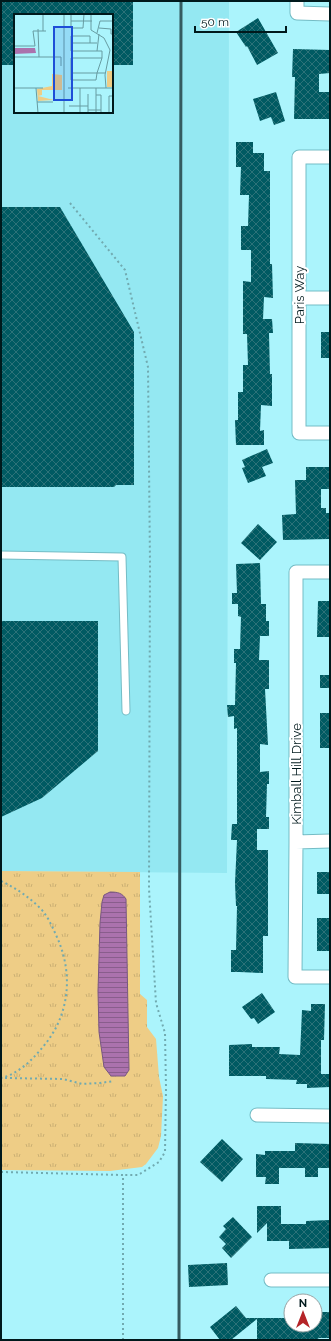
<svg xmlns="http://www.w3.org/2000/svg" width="331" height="1341" font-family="Raleway,sans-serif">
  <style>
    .built { fill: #94e8f2; fill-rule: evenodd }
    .grass { fill: url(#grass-tufts) }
    .water { fill: url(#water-rules); stroke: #785782 }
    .building { fill: url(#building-cross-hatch) }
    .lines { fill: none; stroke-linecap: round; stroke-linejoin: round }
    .lane-casing { stroke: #74bcc5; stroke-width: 9 }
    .street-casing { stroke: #74bcc5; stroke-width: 15 }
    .path { stroke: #71aab0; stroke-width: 2; stroke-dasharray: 2 3; stroke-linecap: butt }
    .lane { stroke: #fff; stroke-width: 7 }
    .street { stroke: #fff; stroke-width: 13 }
    .rail { stroke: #345b60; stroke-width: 3 }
    .labels { text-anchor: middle; stroke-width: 4; stroke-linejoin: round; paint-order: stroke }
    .street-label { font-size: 13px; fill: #00191c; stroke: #fff }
    .inset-road { fill: none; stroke: #679ca2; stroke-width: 1 }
    .view { fill: #1d4ed8; fill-opacity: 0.15; stroke: #1d4ed8; stroke-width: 2 }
    .inset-edge { fill: none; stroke: #00191c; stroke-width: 2 }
  </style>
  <defs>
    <pattern id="grass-tufts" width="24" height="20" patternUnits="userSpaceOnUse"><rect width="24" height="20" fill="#eecd86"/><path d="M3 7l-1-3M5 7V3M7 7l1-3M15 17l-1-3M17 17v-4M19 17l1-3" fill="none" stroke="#caaf73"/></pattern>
    <pattern id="water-rules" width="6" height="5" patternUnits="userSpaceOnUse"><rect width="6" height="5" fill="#ab72ad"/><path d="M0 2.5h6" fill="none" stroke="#895d8c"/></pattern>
    <pattern id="building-cross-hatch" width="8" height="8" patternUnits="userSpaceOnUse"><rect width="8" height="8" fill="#005a62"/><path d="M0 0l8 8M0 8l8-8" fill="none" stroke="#2c7278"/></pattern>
  </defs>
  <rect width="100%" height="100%" fill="#abf4fc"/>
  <path class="built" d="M1,1H229L227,873L1,871ZM15,15H112V112H15Z"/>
  <path class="grass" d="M1,871L140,872V994L147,1000V1027L156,1039L159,1077L163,1096L161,1136L158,1148L146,1164L142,1167L110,1171L1,1170Z"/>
  <path class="water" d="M110,892C118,892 122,893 126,899L129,1070L125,1076H111L104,1067L99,1032L98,991L100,923L102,902L104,895Z"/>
  <path class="building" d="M1,1H133V65H112V15H15V65H1Z
    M258,18L278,53L257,65L247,46L246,47L236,32Z
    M293,49L330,50V73L319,74V92H330V119H294L295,77H292Z
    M276,92L285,121L274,125L271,117L260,121L253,99Z
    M236,142H253V153H264V171H270V264H272L273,298L264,297L263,319H272L273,333H269L270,374H272V406L261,405L260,431L264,430V445H236L235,420H238V392H243V365H248L247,334H243V281L251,282V250H241V226H248L249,195H240L241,167H236Z
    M1,207H60L134,332V485H116L114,487H1Z
    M321,332H330V358H321Z
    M267,449L273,463L262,467L266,476L248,483L242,468L245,467L242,460Z
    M306,467H330V489H321V508H326V513H330V539L283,540L282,515L296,514L295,480H306Z
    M258,524L277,542L260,560L241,543Z
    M260,563L261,604H266V621H269V636H260L259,660H269V689H265L268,745L260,744V772L269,771V784H267L266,817H269V829H257V850H268V936H263V973L239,972H231V950H236L237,906H236L235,883L237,840H231L232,824H237V728L234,729V716L228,717L227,705H235L236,663H234V649H240L241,617L238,616V604H232V593H237L236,564Z
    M318,601H330V637H317Z
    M1,621H98V751L42,798L1,817Z
    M320,675H330V688H320Z
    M320,713H330V748H320Z
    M317,872H330V894H317Z
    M317,918H330V951H317Z
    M262,993L275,1012L258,1024L254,1018L251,1019L242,1007Z
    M311,1004H325L324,1040H321V1074H330V1087L307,1088V1084H296L297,1080L266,1079V1076H229V1045L252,1044V1047H280L279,1054L300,1055L302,1010L311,1011Z
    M222,1139L243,1159L222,1182L200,1162Z
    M295,1143L330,1144V1168H318V1177H305V1168H279V1184H265L266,1177H256V1154L265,1155V1151H295Z
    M257,1206H281V1224H306V1221L330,1220V1248L289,1249V1241H267V1223L257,1233Z
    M233,1217L252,1237L231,1258L222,1248L226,1244L219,1237L226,1229L223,1226Z
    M227,1263L228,1285L189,1287L188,1265Z
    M236,1306L246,1318H291V1325H315V1312H330V1338H318L319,1340H257V1319L231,1340H220L210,1327Z"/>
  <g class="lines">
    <defs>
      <path id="lane" d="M1,555L122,557L126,711"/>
      <path id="street" d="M297,1V13L330,14
        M330,157H299V433H330
        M299,298H330
        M330,572H296V842L295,977H330
        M296,842L330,841
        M257,1115L330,1116
        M271,1280H330"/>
    </defs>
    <use href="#lane" class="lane-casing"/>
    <use href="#street" class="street-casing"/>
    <path class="path" d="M70,203L125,270L148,367L150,564L149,889L156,1003L165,1033L166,1088L165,1152L159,1162L138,1175H123
      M1,881C16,888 29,897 41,909C48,917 52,926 56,935C74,973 70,1016 42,1048C31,1061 18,1074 1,1078
      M5,1078L63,1079L82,1084L100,1083L114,1081
      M1,1172L123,1175V1340"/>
    <use href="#lane" class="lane"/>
    <use href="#street" class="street"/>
    <path class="rail" d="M179,1340L181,1"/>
  </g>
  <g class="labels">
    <g class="street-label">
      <text transform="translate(299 295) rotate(-90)" y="5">Paris Way</text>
      <text transform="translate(296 774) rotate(-90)" y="5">Kimball Hill Drive</text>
    </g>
  </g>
  <g transform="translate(14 14)">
    <rect width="99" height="99" fill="#abf4fc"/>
    <path d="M93,57H99V73H93ZM38,60L48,61V76H28V81L24,82L40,86L24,87L23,75L38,72Z" fill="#eecd86"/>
    <path d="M0,34H21L22,39L0,40Z" fill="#ab72ad"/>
    <path class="inset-road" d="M29,0V17M57,0V14H69L70,0M77,0V16L90,24L96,36L91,61L92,74M57,7H78M85,14L97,15V20H99M24,15L25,43M83,19L86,7H99M57,29H83M76,29V22H57V37H88V44L83,59L82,66H57V44H88M0,32H21M21,32L19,17H32M83,37L85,20M0,43H47V52M57,59H91M0,74H29M22,74L24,99M54,74H99M82,81H87V99M23,88H39M55,92H74M74,96H87M50,99V0M66,99V74M74,99V80M82,99V74M95,99V82H99"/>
    <path class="view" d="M40,13H58V86H40Z"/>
    <rect width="99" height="99" class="inset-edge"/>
  </g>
  <rect width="331" height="1341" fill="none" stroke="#00191c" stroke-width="4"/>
  <g transform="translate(303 1313)"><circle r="19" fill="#ffffff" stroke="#99a3a4"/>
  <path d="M0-3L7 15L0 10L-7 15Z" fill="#b52428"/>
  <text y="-6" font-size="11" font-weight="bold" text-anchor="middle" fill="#00191c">N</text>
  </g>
  <path d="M195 26v6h91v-6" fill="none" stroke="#00191c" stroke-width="2"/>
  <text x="201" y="26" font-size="12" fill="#00191c" stroke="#ffffff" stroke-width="3" paint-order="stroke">50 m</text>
</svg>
